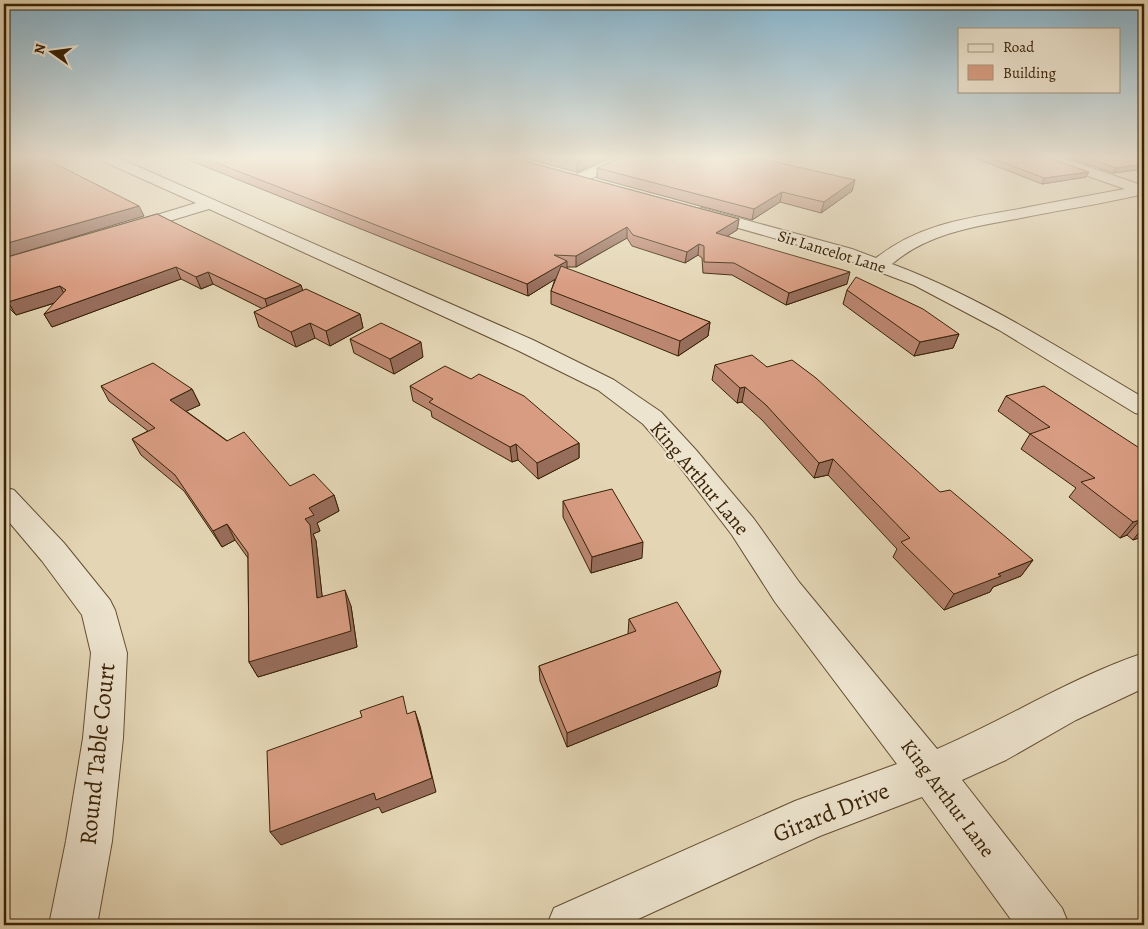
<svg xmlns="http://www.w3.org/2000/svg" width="1148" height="929" font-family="Alegreya,serif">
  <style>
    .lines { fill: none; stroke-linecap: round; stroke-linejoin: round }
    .street-casing { stroke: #644f32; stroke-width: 2 }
    .street { fill: #ede4cf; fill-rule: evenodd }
    .wall { fill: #ba8670; stroke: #392206 }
    .shaded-wall { fill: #976d5b; stroke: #392206 }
    .building { fill: #d89c82; stroke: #392206 }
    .labels { text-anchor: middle; stroke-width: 4; stroke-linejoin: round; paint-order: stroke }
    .far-street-label { font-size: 16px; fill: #392206; stroke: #ede4cf }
    .street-label { font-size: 20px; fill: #392206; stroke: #ede4cf }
    .near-street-label { font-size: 24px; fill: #392206; stroke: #ede4cf }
  </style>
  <rect width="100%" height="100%" fill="#e4d6b5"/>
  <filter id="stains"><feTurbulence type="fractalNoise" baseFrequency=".004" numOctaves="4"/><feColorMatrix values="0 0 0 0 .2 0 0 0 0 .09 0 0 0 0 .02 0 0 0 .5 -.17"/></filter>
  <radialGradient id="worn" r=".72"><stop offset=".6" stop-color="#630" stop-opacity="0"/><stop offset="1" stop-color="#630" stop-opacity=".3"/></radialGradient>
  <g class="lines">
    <defs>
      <path id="street" d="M96,156H114L533,340L614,380L661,412L696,450L754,519L799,582L937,749C1007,719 1072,677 1144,653V688L1076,720L1006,760L962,780L1062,908L1069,925H1015L922,797L820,836L625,925H547L554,908L795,801L897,764L775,602L732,535L676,462L643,424L598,390L517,350L209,209L136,231H124L122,228L124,225L196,203L98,159Z
        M618,156H636L634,159L583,182H573L571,179L573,176Z
        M1037,156H1057L1144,186V194C1102,204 1059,210 1016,219C972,227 927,234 892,264C981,297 1062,350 1144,398V415L1135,413L999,330L914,285L840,257L696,216L694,213L696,210L702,208L852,249L876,258C919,224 967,218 1019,209C1055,202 1090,195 1125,189L1039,159Z
        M4,487L14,490L64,543L110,600L115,610L127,653L123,738L112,841L97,925H49L66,841L83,738L91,653L82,615L42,561L4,516Z"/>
    </defs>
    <use href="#street" class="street-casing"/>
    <use href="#street" class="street"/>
  </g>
  <path class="wall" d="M179,156H505L739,219L737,230L727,236L847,284L786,305L732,275L703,273L702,258L698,255L685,263L632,246L627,238L576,267H567V269L710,322L708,336L678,356L551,304V291L555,279L528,296Z
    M516,156H613L577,172Z
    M970,156H1043L1086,177L1042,184Z
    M1063,156H1144V169L1113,173Z
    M675,161L855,180L852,191L821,213L780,202L752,220L597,178V168Z
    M157,214L303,291L360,314L363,328L330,346L315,338L296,347L259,327L254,312L263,309L213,284L201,289L181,279L52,327L44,314L55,303L16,315L4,303V258Z
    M847,290L959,334L953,348L914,356L843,304Z
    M350,339L423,357L394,374L354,353Z
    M715,365L767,367L1033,560L1021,576L993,587L990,592L944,610L893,557L897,549L828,475L814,478L762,420L742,402L737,403L712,380Z
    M101,386L192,389L200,405L186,411L290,486L334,495L339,511L317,523L320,531L313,534L316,541L322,596L351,606L357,647L258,677L249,662L248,558L235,540L222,547L184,491L141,455L132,439L148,431L109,401Z
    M410,386L579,443V458L538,479L518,460L512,462L432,417L431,411L413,401Z
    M1006,396L1144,451V536L1133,540L1127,535L1120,538L1069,497L1076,488L1021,449L1030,434L998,411Z
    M563,501L642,558L591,573L563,517Z
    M629,619L717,686L567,747L540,681L539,666L628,634Z"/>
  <path class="shaded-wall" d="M592,156H613L577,172V162Z
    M1144,164V169L1113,173L1116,168Z
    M1089,172L1086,177L1042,184L1044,178Z
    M855,180L852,191L821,213L824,202Z
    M782,192L780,202L752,220L754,209Z
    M139,206L144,216L4,258V244Z
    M739,219L737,230L715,244L716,233Z
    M627,227V238L576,267V256Z
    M699,244L698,255L685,263L687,252Z
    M567,261V272L528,296L527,284Z
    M176,267L181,279L52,327L44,314Z
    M208,272L213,284L201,289L196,277Z
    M850,272L847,284L786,305L789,293Z
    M301,285L305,297L269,312L265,299Z
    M60,286L67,299L16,315L8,302Z
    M360,314L363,328L330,346L326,331Z
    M710,322L708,336L678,356L680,341Z
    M310,323L315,338L296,347L291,332Z
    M959,334L953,348L914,356L920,342Z
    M421,342L423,357L394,374L390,359Z
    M745,387L742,402L737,403L740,388Z
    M192,389L200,405L178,415L170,400Z
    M579,443V458L538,479L537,463Z
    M516,444L518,460L512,462L510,447Z
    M833,459L828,475L814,478L819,463Z
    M334,495L339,511L317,523L320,531L313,534L316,541L324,613L317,598L305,519L309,508Z
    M1140,520L1127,535L1120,538L1133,522Z
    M227,524L235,540L222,547L213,531Z
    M1144,526V536L1133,540Z
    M643,542L642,558L591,573L592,557Z
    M1033,560L1021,576L993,587L990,592L944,610L954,594L998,574Z
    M345,590L351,606L357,647L258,677L249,662Z
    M721,671L717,686L567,747V733Z
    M415,711L420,726L436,792L382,813L379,807L281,845L270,832Z"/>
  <path class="building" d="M4,156H40L139,206L4,244Z
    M199,156H505L739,219L716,233L850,272L789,293L734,263L704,262V246L699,244L687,252L633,235L627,227L576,256L554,255L567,261L527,284Z
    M552,156H592L577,162Z
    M624,156H654L675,161L686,156H749L855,180L824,202L782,192L754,209L597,168Z
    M986,156H1043L1089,172L1044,178Z
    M1082,156H1144V164L1116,168Z
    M157,214L301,285L265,299L208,272L196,277L176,267L44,314L66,290L60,286L8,302L4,298V258Z
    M561,266L710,322L680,341L551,291Z
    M856,277L923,309L959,334L920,342L847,290Z
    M306,289L360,314L326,331L310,323L291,332L254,312Z
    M381,323L421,342L390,359L350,339Z
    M752,355L767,367L792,360L816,378L940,492L950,490L1033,560L998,574L1001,576L954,594L901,542L910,538L833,459L819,463L766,405L745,387L740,388L715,365Z
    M153,363L192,389L170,400L227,441L244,432L290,486L314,474L334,495L309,508L314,515L305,519L310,525L317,598L345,590L351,631L249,662L248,553L227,524L213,531L175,475L132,439L155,428L101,386Z
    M445,366L471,379L479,374L524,396L579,443L537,463L516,444L510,447L429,402L433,399L410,386Z
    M1044,386L1144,451V523L1140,520L1133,522L1081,482L1095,478L1030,434L1050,427L1006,396Z
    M612,489L643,542L592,557L563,501Z
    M677,602L721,671L567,733L539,666L636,631L629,619Z
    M403,696L407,714L415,711L432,778L376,800L374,793L270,832L267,751L362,717L360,711Z"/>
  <linearGradient id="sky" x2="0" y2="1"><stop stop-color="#87b6d0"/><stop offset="0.55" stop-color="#f3edde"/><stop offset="1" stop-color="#f3edde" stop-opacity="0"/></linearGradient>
  <rect width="1148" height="286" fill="url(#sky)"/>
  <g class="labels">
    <g class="far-street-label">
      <text transform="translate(832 251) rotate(17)" y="6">Sir Lancelot Lane</text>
    </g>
    <g class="street-label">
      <text transform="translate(700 478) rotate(50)" y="7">King Arthur Lane</text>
      <text transform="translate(948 798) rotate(53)" y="7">King Arthur Lane</text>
    </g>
    <g class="near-street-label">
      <text transform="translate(97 754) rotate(-84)" y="8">Round Table Court</text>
      <text transform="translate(831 812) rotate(-22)" y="8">Girard Drive</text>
    </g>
  </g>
  <rect width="1148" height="929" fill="none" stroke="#e4d6b5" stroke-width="20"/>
  <rect x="5" y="5" width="1138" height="919" fill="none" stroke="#392206" stroke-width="2.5"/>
  <rect x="10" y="10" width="1128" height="909" fill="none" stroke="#392206"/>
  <rect x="958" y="28" width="162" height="65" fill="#ede4cf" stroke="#a5967f"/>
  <rect x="968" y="44" width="25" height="8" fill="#ede4cf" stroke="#a5967f"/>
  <text x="1003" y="52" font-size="15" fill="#392206">Road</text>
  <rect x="968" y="65" width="25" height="15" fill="#d89c82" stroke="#a5967f"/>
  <text x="1003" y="78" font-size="15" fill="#392206">Building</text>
  <g transform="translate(52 52) rotate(284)" stroke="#ede4cf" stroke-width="4" paint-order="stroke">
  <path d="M0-4L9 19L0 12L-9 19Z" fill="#392206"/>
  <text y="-8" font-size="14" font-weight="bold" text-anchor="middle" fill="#392206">N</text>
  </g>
  <rect width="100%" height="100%" filter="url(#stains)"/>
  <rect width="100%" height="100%" fill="url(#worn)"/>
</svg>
